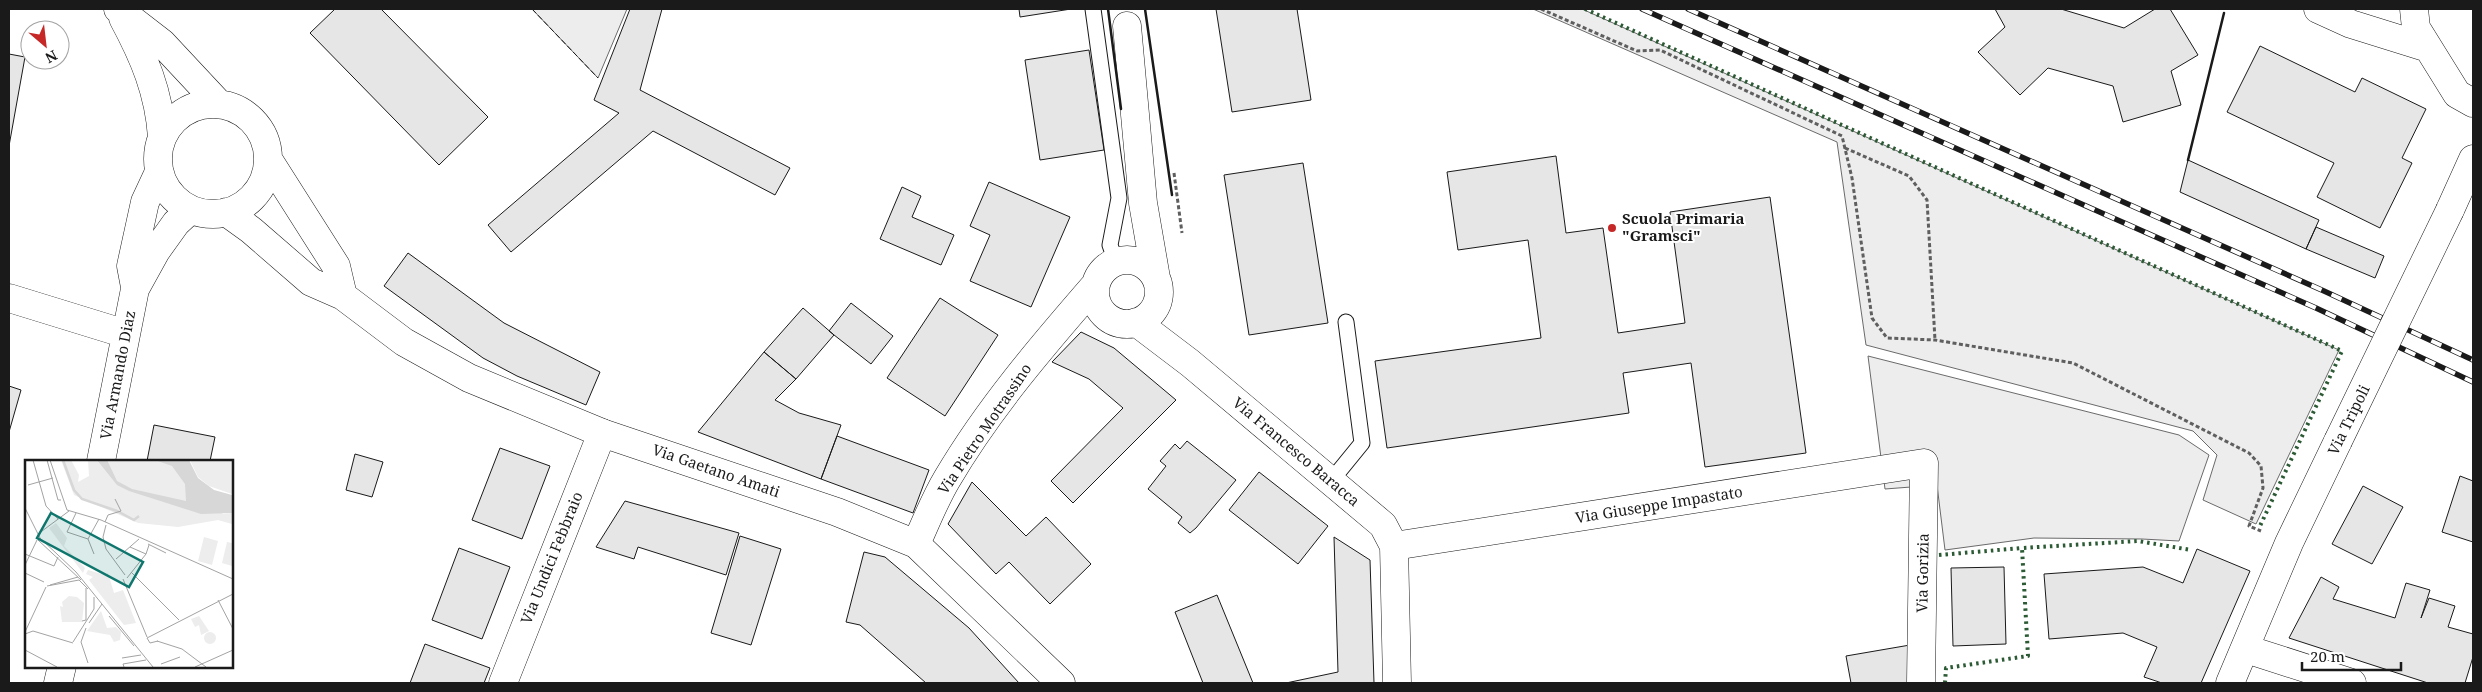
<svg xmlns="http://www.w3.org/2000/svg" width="2482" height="692" font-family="'Noto Serif',serif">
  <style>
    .built { fill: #ededed; stroke: #6a6a6a }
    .building { fill: #e6e6e6; stroke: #1a1a1a }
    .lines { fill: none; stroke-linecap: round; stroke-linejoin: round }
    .lane-casing { stroke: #1a1a1a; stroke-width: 17 }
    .street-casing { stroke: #1a1a1a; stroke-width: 29 }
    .secondary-casing { stroke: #1a1a1a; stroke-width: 29 }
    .path { stroke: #5f5f5f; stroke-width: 3; stroke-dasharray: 4 2.5; stroke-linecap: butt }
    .lane { stroke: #fff; stroke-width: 15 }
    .street { stroke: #fff; stroke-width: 28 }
    .secondary { stroke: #fff; stroke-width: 28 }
    .rail-casing { stroke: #1a1a1a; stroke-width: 5.5 }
    .rail { stroke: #fff; stroke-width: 4; stroke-dasharray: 11; stroke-linecap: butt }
    .street-bridge-casing { stroke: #1a1a1a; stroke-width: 29; stroke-linecap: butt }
    .street-bridge { stroke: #fff; stroke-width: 28 }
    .hedge { stroke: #2b5a34; stroke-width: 4; stroke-dasharray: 2.5 4; stroke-linecap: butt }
    .fence { stroke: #1a1a1a; stroke-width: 1; stroke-dasharray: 6 2.5; stroke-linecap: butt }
    .wall { stroke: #1a1a1a; stroke-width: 2.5 }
    .poi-dot { fill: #c62828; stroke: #fff; stroke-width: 2 }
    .labels { text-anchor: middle; stroke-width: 4; stroke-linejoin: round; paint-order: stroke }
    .poi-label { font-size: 15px; font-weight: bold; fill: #1a1a1a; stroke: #fff; text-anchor: start }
    .street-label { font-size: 15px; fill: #1a1a1a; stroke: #fff }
    .inset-river { fill: none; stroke: #d7d7d7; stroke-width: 2.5 }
    .inset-road { fill: none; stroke: #a3a3a3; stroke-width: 1 }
    .view { fill: #0f766e; fill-opacity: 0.15; stroke: #0f766e; stroke-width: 2.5 }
    .inset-edge { fill: none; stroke: #1a1a1a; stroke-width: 2.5 }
  </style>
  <rect width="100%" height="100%" fill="#fff"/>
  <path class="built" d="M532,9H627L598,78Z
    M1533,9H1582L2339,350L2256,524L2203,500L2217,455L2193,431L1866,345L1837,142Z
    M1868,356L2179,435L2209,455L2179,541L2142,539L2034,538L1945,550L1937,485L1885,489Z"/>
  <path class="building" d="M335,9H381L488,117L439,165L310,33Z
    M630,9H662L640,90L790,168L775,195L653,131L511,252L488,225L619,113L594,100Z
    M1019,9H1071L1020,17Z
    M1216,9H1297L1311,100L1232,112Z
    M1995,9H2061L2124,28L2155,9H2170L2198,55L2171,71L2181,105L2123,122L2113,86L2048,68L2020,95L1978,52L2005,27Z
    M2260,46L2355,92L2362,78L2426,109L2402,158L2412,163L2380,228L2317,197L2334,163L2227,112Z
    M1089,50L1104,150L1040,160L1025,60Z
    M9,54L25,57L9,146Z
    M1556,156L1566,233L1603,228L1618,333L1685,323L1670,212L1770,197L1806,453L1705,467L1691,363L1623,373L1629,413L1387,448L1375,361L1541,338L1528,240L1458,250L1447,172Z
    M2188,160L2319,220L2306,249L2180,192Z
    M1303,163L1328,323L1249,335L1224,175Z
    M989,182L1070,217L1031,307L970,281L990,235L970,226Z
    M902,187L921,196L912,217L954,235L941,265L880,239Z
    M2316,227L2384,256L2375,278L2306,249Z
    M408,253L504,323L600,372L586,405L517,376L483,358L384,286Z
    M940,298L998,335L945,416L887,378Z
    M851,303L893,336L871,364L829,331Z
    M803,308L834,335L796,379L764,352Z
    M1081,332L1114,348L1176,400L1073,503L1051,481L1123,408L1089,379L1052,362Z
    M764,352L796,379L775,400L799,413L841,425L821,479L698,432Z
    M9,386L21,390L9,432Z
    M154,425L215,437L210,461H147Z
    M837,436L929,470L913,513L821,479Z
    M1187,441L1236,480L1196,528L1190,533L1178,523L1182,517L1148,489L1166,466L1160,461L1175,444L1180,449Z
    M500,448L550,466L522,539L472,520Z
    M355,454L383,462L372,497L346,490Z
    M1259,472L1328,526L1298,564L1229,510Z
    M2460,476L2473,481V542L2442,532Z
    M972,482L1026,536L1046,517L1091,564L1050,604L1009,562L996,574L948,524Z
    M2363,486L2403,507L2372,564L2332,544Z
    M625,501L739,533L726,575L638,547L634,559L596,547Z
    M740,536L781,549L751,645L711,633Z
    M1334,537L1370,560L1374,683H1286L1338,672Z
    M459,548L510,567L482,639L432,620Z
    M2197,549L2250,571L2201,683H2162L2144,677L2157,647L2123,633L2049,639L2044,574L2143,567L2183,583Z
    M864,552L885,557L969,628L1019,683H926L860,625L846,622Z
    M2004,567L2006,644L1953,646L1951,568Z
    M2321,577L2339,587L2333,599L2395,618L2406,583L2430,590L2421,618L2429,598L2455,606L2448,627L2473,634V657L2465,683H2428L2289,638Z
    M1217,595L1253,683H1203L1175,612Z
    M425,644L490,668L484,683H410Z
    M1910,645V683H1851L1846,656Z"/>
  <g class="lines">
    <defs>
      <path id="lane" d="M1093,9L1119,198L1110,245L1116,262
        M1331,481L1362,443L1346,322"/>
      <path id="street" d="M2450,210L2473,159
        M135,287L131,266L145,202L159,172
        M9,298L126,334
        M101,461L135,289L156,251L176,223L190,210
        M1394,546L1924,463L1921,683
        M2246,649L2352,683
        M58,683L62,666
        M503,683L602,433
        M2230,683L2289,543L2338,441"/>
      <path id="secondary" d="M118,9L162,43L219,104
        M2318,9L2351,24L2428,48
        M2414,9L2416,28L2457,94L2473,103
        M123,18C144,57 159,92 162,137
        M1127,26L1143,203L1156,278
        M158 159a55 55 0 1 1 110 0a55 55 0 1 1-110 0Z
        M268,159L336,266L343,296
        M226,212L251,230L311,282L343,296L404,342L469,378L602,433L837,512L916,544L1061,683
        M1095 292a32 32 0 1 1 64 0a32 32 0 1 1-64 0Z
        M1136,322L1190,363L1383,525L1394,546L1397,683
        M916,544C926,522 935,499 947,479C988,409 1043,345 1096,284"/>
    </defs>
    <use href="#lane" class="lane-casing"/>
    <use href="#street" class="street-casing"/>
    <use href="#secondary" class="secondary-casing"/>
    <path class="path" d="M1541,9L1637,51L1660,50L1842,136L1852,178L1872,318L1887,338L1935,340L2073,363L2249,453L2261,466L2263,488L2249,526L2261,531
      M1845,148L1909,176L1927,200L1935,340
      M1174,173L1182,233"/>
    <use href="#lane" class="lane"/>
    <use href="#street" class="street"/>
    <use href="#secondary" class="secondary"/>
    <defs>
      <path id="rail" d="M1642,9L2316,308L2473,382
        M1688,9L2324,291L2473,360"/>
    </defs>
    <use href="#rail" class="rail-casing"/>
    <use href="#rail" class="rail"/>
    <defs>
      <path id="street-bridge" d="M2338,441L2450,210"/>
    </defs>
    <use href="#street-bridge" class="street-bridge-casing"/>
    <use href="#street-bridge" class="street-bridge"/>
    <path class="hedge" d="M1585,9L2342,351L2260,526
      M1939,555L2022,548
      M1945,683L1946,668L2028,656L2022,548L2138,541L2191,550"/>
    <path class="fence" d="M532,9L598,78"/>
    <path class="wall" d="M1108,9L1121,109
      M1145,9L1172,195
      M2188,160L2224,13"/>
  </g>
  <circle class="poi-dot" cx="1612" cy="228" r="5"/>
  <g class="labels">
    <g class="poi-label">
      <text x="1622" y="224">Scuola Primaria<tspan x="1622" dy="17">"Gramsci"</tspan></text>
    </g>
    <g class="street-label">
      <text transform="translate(118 375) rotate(-79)" y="5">Via Armando Diaz</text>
      <text transform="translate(2349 420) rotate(-64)" y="5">Via Tripoli</text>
      <text transform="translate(985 429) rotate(-56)" y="5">Via Pietro Motrassino</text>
      <text transform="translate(1296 452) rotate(40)" y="5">Via Francesco Baracca</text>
      <text transform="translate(716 471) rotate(19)" y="5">Via Gaetano Amati</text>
      <text transform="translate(1659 505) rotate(-9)" y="5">Via Giuseppe Impastato</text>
      <text transform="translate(552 558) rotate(-68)" y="5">Via Undici Febbraio</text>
      <text transform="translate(1923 573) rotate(-89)" y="5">Via Gorizia</text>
    </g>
  </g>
  <g transform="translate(25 460)">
    <rect width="208" height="208" fill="#fff"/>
    <path d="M36,0H46L54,15L53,22L64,16L63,0H154L198,54L207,53V64L193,60L153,67L113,63L49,35ZM165,0H207V34L184,26L173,17ZM31,63L42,78L39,86L60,108L58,113L24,68ZM179,77L193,81L187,105L173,101ZM202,82L207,83V106L197,103ZM63,110L80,115L83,113L89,133L98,130L111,163L99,165L64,120L68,117L61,114ZM44,136L52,137L59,143L57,162H37L35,146L38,147L37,142ZM76,151L82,168L91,167L96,172L95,180L89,182L85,175L62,171ZM174,156L184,171L176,175L174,165L170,167L166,159ZM179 178a6 6 0 1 1 12 0a6 6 0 1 1-12 0Z" fill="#ededed"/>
    <path d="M72,0H82L92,21L107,29L161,41L160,24L147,6L130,0H164L173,18L189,30L207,35V53L176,54L104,31L92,25Z" fill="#d7d7d7"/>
    <path class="inset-river" d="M38,0L49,30L57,39L92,51L109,60L114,56"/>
    <path class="inset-road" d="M8,0L21,46L33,59M22,0L33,40H36M25,0L42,50L76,60L208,119M3,25L28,18M0,48L15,78L51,112L128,207M51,53L42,72L63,79M80,62L83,55L96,51L90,39M81,65L78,77L81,89L100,115M13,74L44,51M63,79L74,59M63,79L69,94M13,80L56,120M123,84L141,93M105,87L121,94M0,94L29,106L33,97M91,99L114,79M0,105L12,80M106,112L154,160M0,113L19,122M102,118L121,94L124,85M98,119L122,177M25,125L53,117M22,126L54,120L63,129M193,140L208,169M84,156L109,186M57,161L61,160V128M64,163L77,144M61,168L56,182L63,203M0,172L21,127M0,174L8,171L48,183M132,181L157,189L181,207M133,181L125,183L122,178L208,134M48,182L69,149V137M0,190L32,207M97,198L116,195M136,204L155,197M99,207L98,204L121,200M170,207L208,190"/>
    <path class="view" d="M26,53L118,102L104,127L12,78Z"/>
    <rect width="208" height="208" class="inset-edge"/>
  </g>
  <rect width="2482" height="692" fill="none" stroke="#1a1a1a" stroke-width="20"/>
  <g transform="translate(45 45) rotate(152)"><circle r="24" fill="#ffffff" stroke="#a3a3a3"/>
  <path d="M0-4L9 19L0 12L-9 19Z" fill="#c62828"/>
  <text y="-8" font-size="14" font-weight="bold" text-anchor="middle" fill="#1a1a1a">N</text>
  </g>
  <path d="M2302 662v8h99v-8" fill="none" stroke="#1a1a1a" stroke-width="2.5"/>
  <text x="2310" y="662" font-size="15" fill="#1a1a1a" stroke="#ffffff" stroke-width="4" paint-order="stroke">20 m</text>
</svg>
